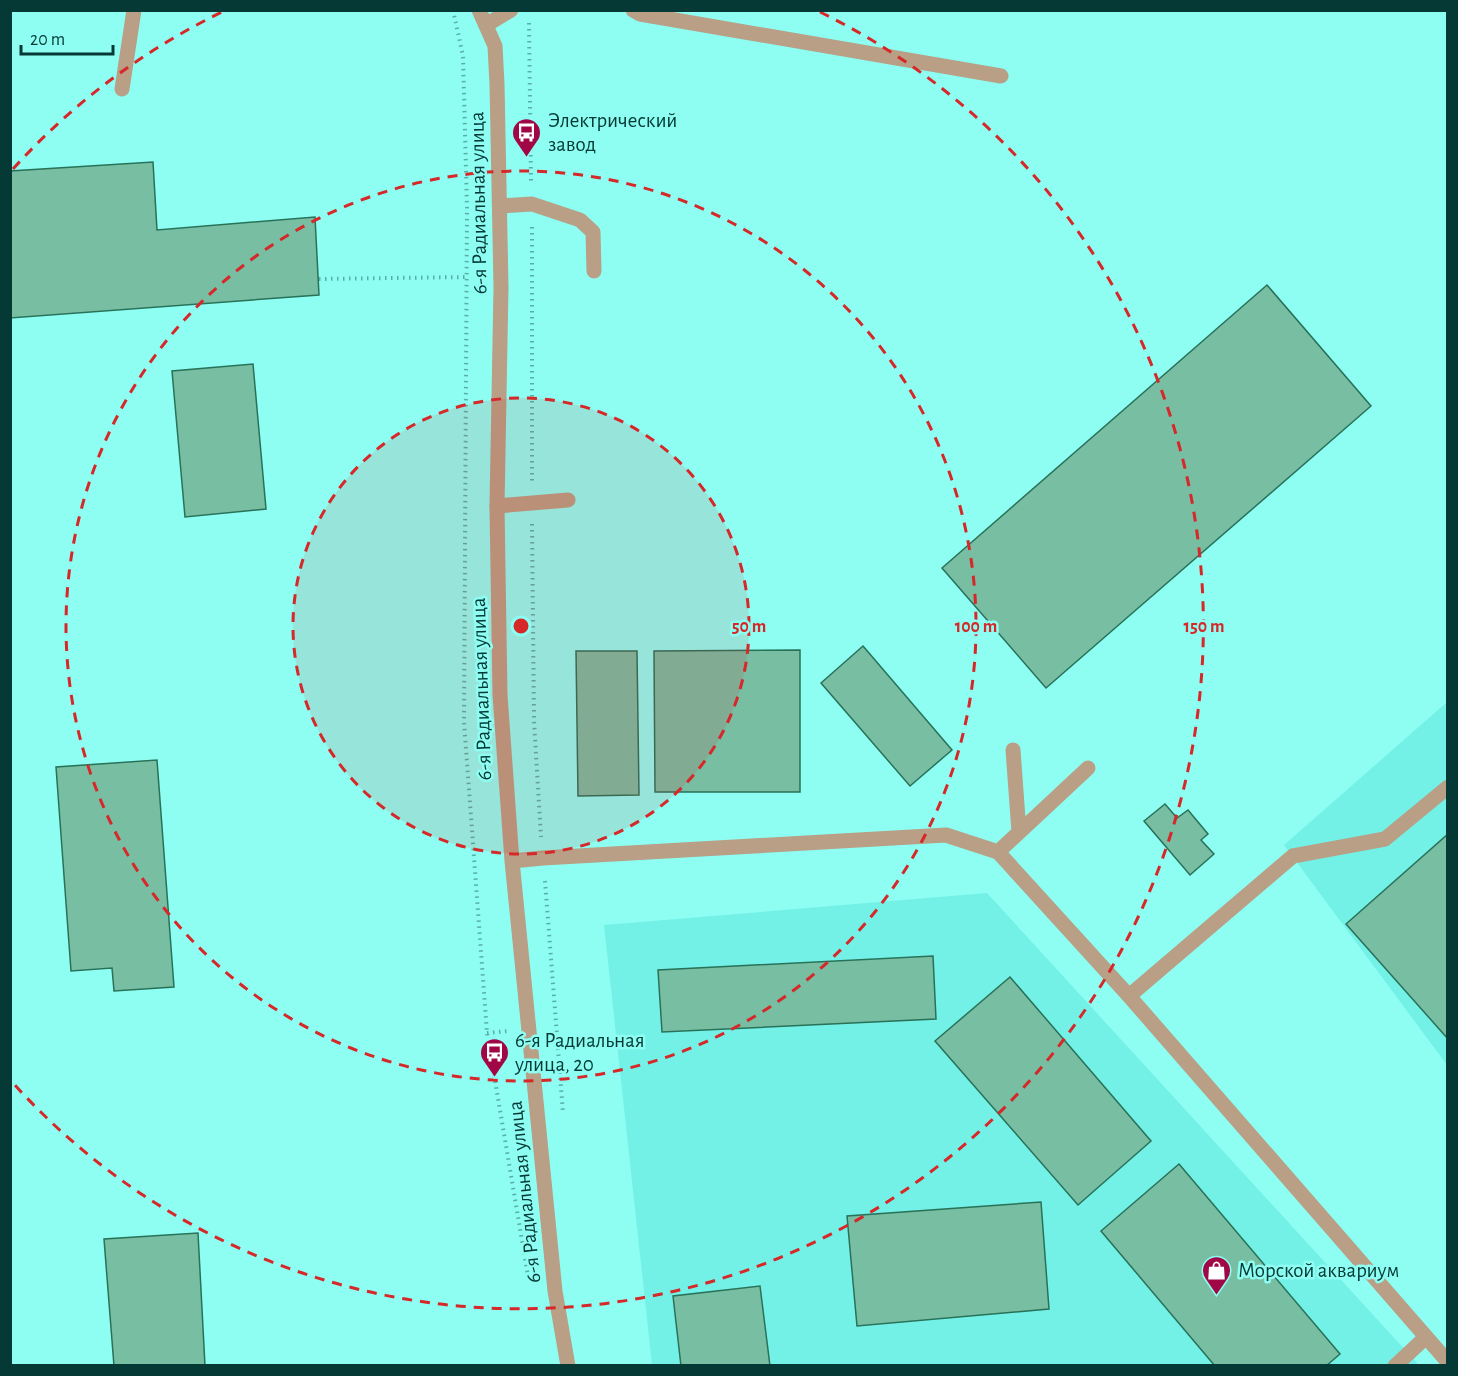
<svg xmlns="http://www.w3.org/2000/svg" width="1458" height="1376" font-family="'Alegreya Sans',sans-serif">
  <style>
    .built { fill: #74f1e6 }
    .building { fill: #77bea3; stroke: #287259; stroke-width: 1.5 }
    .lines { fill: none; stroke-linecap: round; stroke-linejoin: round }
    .path { stroke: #57b0a8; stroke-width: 4; stroke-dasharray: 1.5 4.5; stroke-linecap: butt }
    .service { stroke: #b89f85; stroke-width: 15 }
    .minor { stroke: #b89f85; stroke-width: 15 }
    .ring { fill: none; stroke: #d62828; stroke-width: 3; stroke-dasharray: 10 8 }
    .labels { text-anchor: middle; stroke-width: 5; stroke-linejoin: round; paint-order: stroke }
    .poi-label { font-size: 21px; fill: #043936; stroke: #8efef3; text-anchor: start }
    .street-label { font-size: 21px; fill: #043936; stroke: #8efef3 }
    .centre { fill: #d62828; stroke: #8efef3; stroke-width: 3 }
    .ring-label { font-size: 18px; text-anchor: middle; font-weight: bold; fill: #d62828; stroke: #8efef3; stroke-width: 5; stroke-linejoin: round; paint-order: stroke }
  </style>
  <rect width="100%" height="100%" fill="#8efef3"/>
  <path class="built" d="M1447,702V1065L1284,845Z
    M987,893L1419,1365H652L604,925Z"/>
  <path class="building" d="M153,162L157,230L315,217L319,295L10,318V171Z
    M1267,285L1371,406L1046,688L942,568Z
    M253,364L266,509L185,517L172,371Z
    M863,646L952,750L910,786L821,683Z
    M800,650V792H655L654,651Z
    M576,651H637L639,795L578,796Z
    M157,760L174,987L114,991L112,968L71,971L56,767Z
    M1165,804L1177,818L1188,810L1208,834L1201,840L1214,854L1190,875L1144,821Z
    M1448,834V1039L1346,924Z
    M933,956L936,1019L662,1032L658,970Z
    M1010,977L1151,1141L1078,1205L935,1041Z
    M1179,1164L1340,1354L1326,1366H1215L1101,1231Z
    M1041,1202L1049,1309L857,1326L847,1216Z
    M198,1233L205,1366H114L104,1239Z
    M760,1286L770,1366H681L673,1296Z"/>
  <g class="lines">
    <path class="path" d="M453,10L463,56L467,208L464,722L487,1033L529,1282
      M529,23L531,181
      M532,227V481
      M319,279L468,277
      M532,524L534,721L541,837
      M545,881L563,1113
      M487,1033L508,1031"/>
    <path class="service" d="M633,10L640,14L1001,76
      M486,25L511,10
      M122,89L134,10
      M500,206L532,204L580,220L593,232L594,271
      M497,506L568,500
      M1013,750L1019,832
      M998,852L1088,768
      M1129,996L1293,856L1385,839L1448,787
      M1395,1366L1426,1337"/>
    <path class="minor" d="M479,10L495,46L497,84L501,287L497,506L500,695L512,861L555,1291L568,1366
      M512,861L543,858L946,835L998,852L1129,996L1448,1362"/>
  </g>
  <circle cx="521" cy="626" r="228" fill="#d62828" fill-opacity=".12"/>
  <g class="ring">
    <circle cx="521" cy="626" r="228"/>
    <circle cx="521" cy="626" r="455"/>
    <path d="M13 169A683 683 0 0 1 222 12M820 12A683 683 0 1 1 13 1083"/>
  </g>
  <defs>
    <symbol id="bus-pin" viewBox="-11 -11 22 30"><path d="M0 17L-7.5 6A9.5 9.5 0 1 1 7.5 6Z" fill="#a10645" stroke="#8efef3"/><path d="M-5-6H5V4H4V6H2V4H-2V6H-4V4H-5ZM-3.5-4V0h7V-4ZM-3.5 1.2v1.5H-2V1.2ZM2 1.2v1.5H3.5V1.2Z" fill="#fff"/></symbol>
    <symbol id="shop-pin" viewBox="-11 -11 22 30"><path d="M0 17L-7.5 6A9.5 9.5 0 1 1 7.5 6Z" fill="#a10645" stroke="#8efef3"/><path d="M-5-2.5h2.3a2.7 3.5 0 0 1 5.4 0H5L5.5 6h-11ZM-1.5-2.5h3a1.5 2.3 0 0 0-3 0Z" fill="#fff"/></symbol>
  </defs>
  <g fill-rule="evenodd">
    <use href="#bus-pin" x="510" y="116" width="33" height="45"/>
    <use href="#bus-pin" x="478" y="1036" width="33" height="45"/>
    <use href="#shop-pin" x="1200" y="1254" width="33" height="45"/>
  </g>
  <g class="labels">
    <g class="poi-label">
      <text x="548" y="127">Электрический<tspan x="548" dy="24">завод</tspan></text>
      <text x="515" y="1047">6-я Радиальная<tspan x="515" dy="24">улица, 20</tspan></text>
      <text x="1238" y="1277">Морской аквариум</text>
    </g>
    <g class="street-label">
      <text transform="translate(478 203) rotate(-91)" y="7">6-я Радиальная улица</text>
      <text transform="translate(481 689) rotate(-92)" y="7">6-я Радиальная улица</text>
      <text transform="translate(524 1192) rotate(-96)" y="7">6-я Радиальная улица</text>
    </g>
  </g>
  <circle cx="521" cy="626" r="9" class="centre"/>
  <g class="ring-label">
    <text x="749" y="632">50 m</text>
    <text x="976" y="632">100 m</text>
    <text x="1204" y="632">150 m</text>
  </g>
  <rect width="1458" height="1376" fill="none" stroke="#043936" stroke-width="24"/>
  <path d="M21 45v9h92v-9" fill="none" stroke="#043936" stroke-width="3"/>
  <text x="30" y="45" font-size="18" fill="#043936" stroke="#8efef3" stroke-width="4.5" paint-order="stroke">20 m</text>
</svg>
